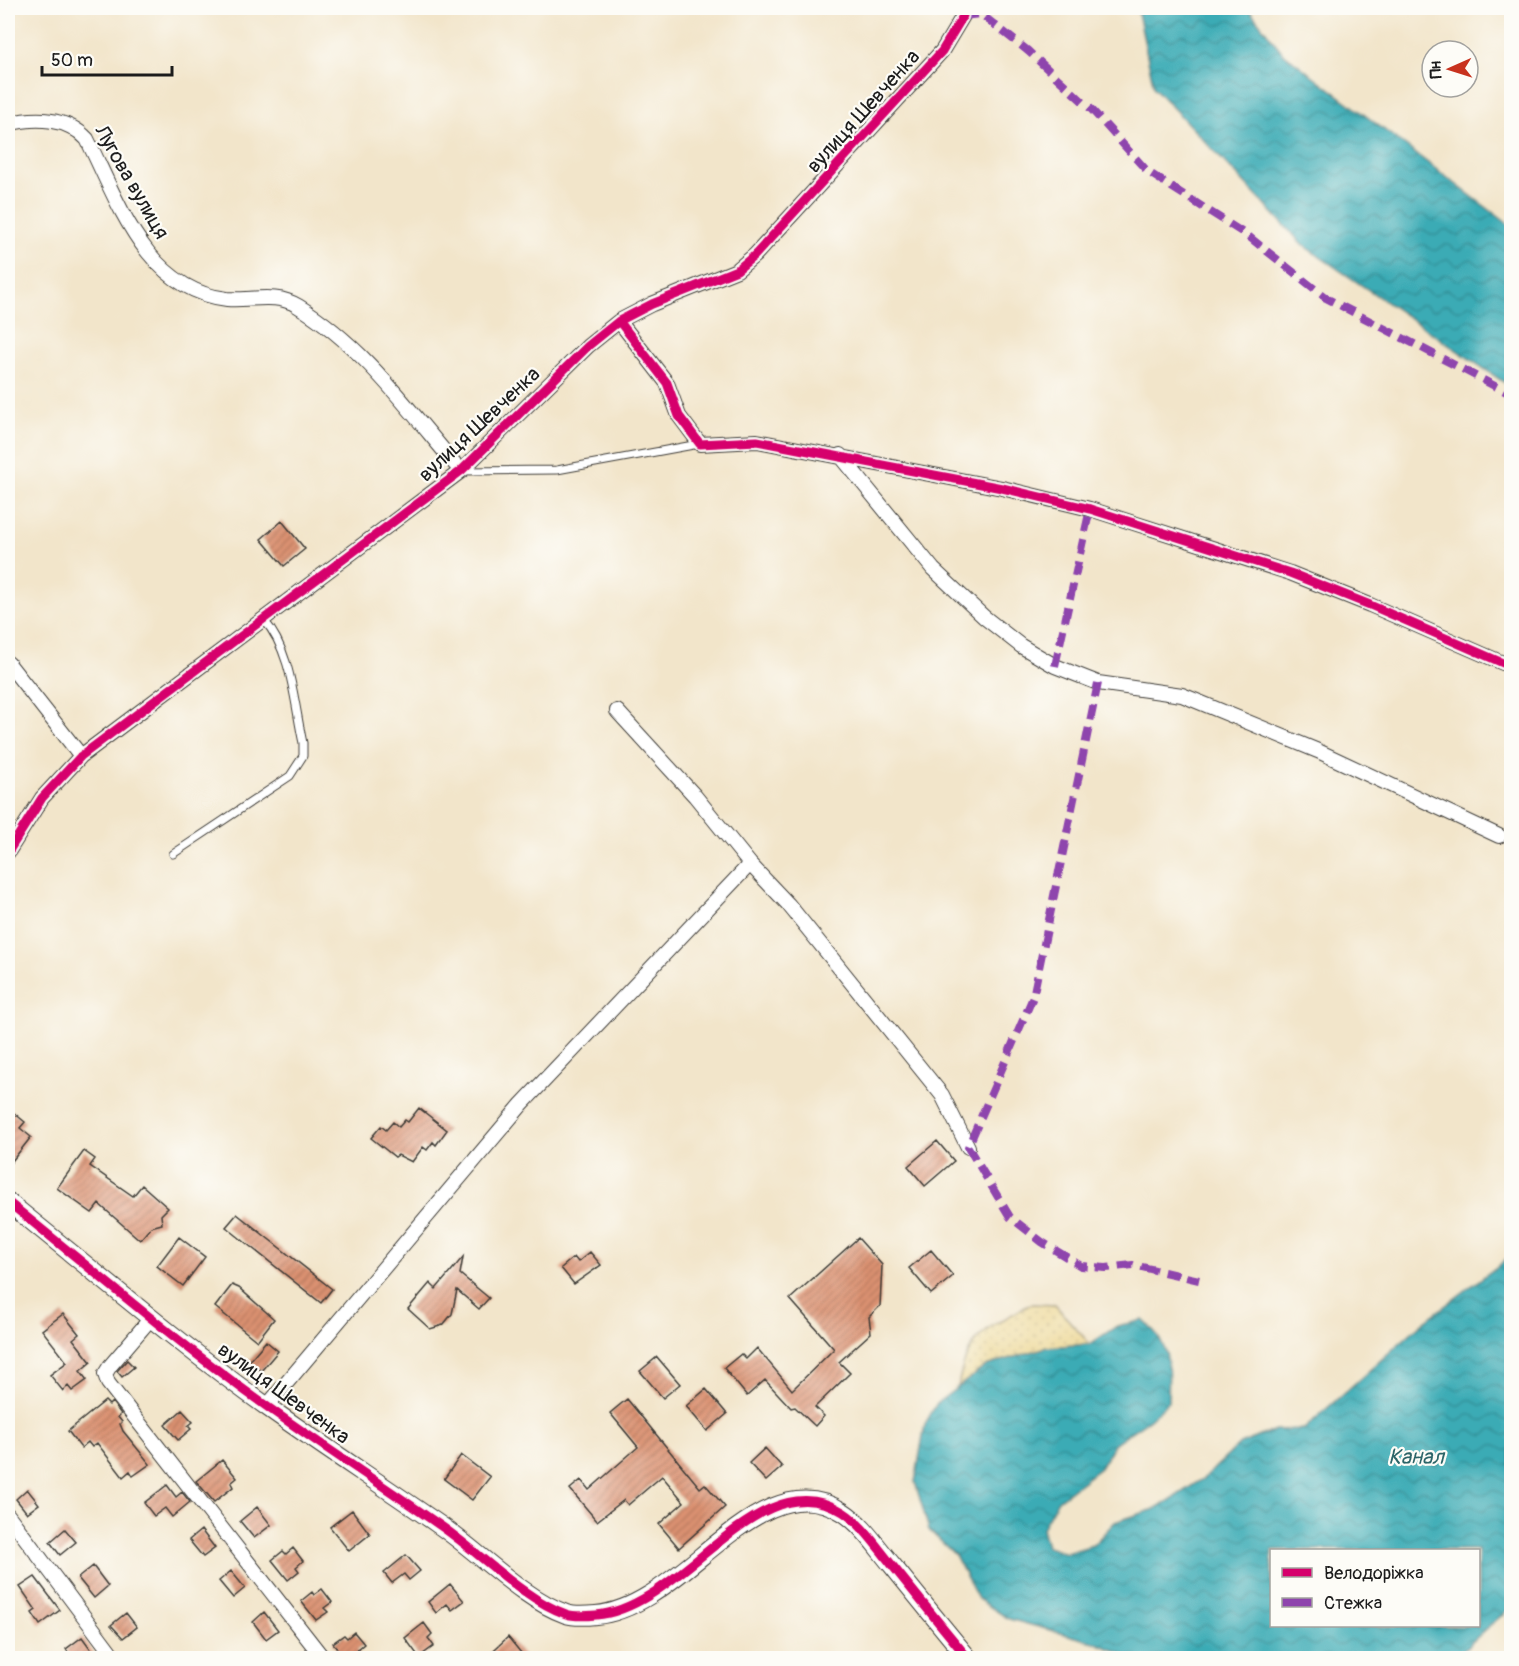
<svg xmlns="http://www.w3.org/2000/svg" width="1519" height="1666" font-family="Pangolin,sans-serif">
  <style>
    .sand { fill: url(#sand-dots); stroke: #857b5d; stroke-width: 1.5 }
    .water { fill: url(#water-waves); stroke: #2b6468; stroke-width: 1.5; fill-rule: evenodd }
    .building { fill: url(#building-hatch) }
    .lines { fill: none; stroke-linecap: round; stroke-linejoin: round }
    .service-casing { stroke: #3c3a36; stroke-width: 9 }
    .minor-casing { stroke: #3c3a36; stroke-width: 16 }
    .tertiary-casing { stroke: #3c3a36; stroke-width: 20 }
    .service { stroke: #fff; stroke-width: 7 }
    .minor { stroke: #fff; stroke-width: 14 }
    .tertiary { stroke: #fff; stroke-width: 18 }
    .quiet { stroke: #8e44ad; stroke-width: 8; stroke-dasharray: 15 8; stroke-linecap: butt }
    .cycleway-casing { stroke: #fdfcf7; stroke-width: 13 }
    .cycleway { stroke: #d6006c; stroke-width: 9 }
    .labels { text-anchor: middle; stroke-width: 4.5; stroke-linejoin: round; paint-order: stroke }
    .street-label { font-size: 21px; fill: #1c1c1c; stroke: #fdfcf7 }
    .water-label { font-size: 22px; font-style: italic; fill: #2b6468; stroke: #fdfcf7 }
  </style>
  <defs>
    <pattern id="sand-dots" width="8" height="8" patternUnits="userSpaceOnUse" patternTransform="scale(1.5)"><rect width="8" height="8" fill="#eeda9e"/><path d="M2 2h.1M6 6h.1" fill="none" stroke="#ccba88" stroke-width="1.8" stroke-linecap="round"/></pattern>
    <pattern id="water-waves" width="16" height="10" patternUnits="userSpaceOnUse" patternTransform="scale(1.5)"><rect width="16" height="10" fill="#3aabb5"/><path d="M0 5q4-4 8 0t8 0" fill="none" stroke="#308a92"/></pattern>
    <pattern id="building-hatch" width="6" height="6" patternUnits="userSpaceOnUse" patternTransform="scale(1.5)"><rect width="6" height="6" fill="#db9171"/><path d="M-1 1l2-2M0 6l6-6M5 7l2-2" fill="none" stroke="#b1765c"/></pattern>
  </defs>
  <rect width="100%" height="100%" fill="#fdfcf7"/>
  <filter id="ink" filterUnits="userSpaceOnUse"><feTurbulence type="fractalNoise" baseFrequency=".0167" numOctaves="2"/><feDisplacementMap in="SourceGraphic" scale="12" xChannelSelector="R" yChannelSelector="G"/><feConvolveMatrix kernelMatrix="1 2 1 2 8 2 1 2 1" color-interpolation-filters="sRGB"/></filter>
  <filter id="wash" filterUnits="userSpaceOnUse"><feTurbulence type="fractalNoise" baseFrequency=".008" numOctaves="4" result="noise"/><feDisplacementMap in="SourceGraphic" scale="24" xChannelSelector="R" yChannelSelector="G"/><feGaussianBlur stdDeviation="1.35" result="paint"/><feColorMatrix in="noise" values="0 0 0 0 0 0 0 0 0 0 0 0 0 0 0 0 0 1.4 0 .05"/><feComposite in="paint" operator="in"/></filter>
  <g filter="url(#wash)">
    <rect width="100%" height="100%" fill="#f2e5ca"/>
    <path class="sand" d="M1031,1304L1055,1305L1090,1344L1047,1347L986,1366L958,1387C967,1334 988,1328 1031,1304Z"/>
    <path class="water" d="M1137,8H1248L1283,53L1511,226V387L1304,246L1154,88Z
      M1511,1256V1607L1454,1658H1133L1094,1642L1009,1619L978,1599L955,1555L929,1530L915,1482L925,1424L937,1403L986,1366L1047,1347L1090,1344L1117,1326L1143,1320C1172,1344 1169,1366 1168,1402L1150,1419L1115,1443L1100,1468L1058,1500L1042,1528L1047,1547L1066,1553L1093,1545L1115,1522L1158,1508L1204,1478L1240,1444L1275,1430L1304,1429L1421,1324ZM1272,1550H1478V1626H1272Z"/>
    <g id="blocks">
      <path class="building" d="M282,521L305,549L284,566L261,539Z
        M8,1108L25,1122L20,1128L31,1137L8,1166Z
        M419,1108L447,1130L436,1145L433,1142L427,1150L423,1147L412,1162L398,1155L395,1157L371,1138L381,1126L386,1130L393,1122L399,1127L405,1120L408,1122Z
        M937,1141L954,1161L925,1186L908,1166Z
        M84,1151L95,1159L90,1166L133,1196L142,1185L168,1208L161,1215L162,1224L151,1227L140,1240L99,1204L92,1213L57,1188Z
        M237,1214L332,1289L321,1303L226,1227Z
        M179,1237L205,1257L183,1286L157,1266Z
        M858,1238L882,1265L880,1306L869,1317L871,1333L839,1362L850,1373L815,1407L824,1416L815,1426L795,1407L791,1408L765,1380L747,1396L724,1368L741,1354L746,1359L757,1348L792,1390L834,1349L790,1299Z
        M931,1250L953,1276L931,1294L909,1268Z
        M590,1252L601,1265L574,1284L561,1268L574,1257L578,1262Z
        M463,1257L460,1274L489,1298L479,1309L457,1290L452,1314L443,1325L430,1329L408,1309L430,1283L436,1289Z
        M232,1285L239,1288L274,1319L257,1341L215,1307Z
        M63,1314L79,1334L73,1339L91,1362L80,1371L87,1380L72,1391L68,1386L63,1391L50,1375L67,1362L42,1330Z
        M266,1341L278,1351L261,1371L249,1361Z
        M657,1357L680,1384L663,1398L640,1371Z
        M127,1360L134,1367L122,1377L117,1371Z
        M706,1389L727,1414L707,1431L686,1406Z
        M627,1399L700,1488L705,1484L725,1507L679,1548L659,1524L684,1502L662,1476L628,1505L624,1500L597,1521L570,1489L581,1480L589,1490L638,1447L610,1413Z
        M105,1401L109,1405L112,1402L121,1414L118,1417L122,1422L120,1424L123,1431L150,1464L133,1476L130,1471L123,1477L97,1443L92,1447L88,1442L81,1448L68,1431Z
        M182,1410L193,1422L188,1426L191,1429L178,1440L165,1425Z
        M765,1448L782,1467L766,1481L749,1463Z
        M461,1455L490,1477L472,1500L444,1479Z
        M222,1460L237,1478L231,1483L233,1487L214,1502L196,1481Z
        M167,1485L176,1497L182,1492L190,1502L172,1517L165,1508L154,1516L144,1503Z
        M27,1489L39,1504L27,1513L16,1499Z
        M257,1507L271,1525L254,1538L240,1521Z
        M352,1510L370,1534L349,1551L330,1527Z
        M65,1529L76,1542L60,1555L50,1542Z
        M201,1530L215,1548L203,1557L189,1540Z
        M293,1548L303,1561L296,1567L299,1571L288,1580L272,1560L283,1551L286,1554Z
        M406,1555L420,1571L409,1580L404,1574L392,1583L384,1573Z
        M93,1566L108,1586L94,1598L78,1578Z
        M231,1571L245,1588L233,1598L219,1581Z
        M35,1577L60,1610L40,1625L32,1613L36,1610L20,1587Z
        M450,1584L464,1601L452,1610L447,1604L436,1613L428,1602Z
        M322,1589L332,1602L324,1608L328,1612L316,1620L301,1601L312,1592L314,1595Z
        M264,1612L278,1630L266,1639L253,1622Z
        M126,1613L137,1627L123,1638L111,1625Z
        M424,1623L432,1634L428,1638L434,1646L419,1657L405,1638Z
        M354,1632L364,1644L357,1650L363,1659H345L333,1643L344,1635L347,1638Z
        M82,1637L98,1659H72L66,1649Z
        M508,1637L526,1659H484Z"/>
    </g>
  </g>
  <g filter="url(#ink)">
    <use href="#blocks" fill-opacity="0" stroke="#3c3a36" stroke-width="1.5"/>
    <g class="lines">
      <defs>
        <path id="service" d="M463,471L557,470L699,444
          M173,854L290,776L303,756V743C294,703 292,652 264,620"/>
        <path id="minor" d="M8,124C34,117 67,117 87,139C118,201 146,290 227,299C251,301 276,292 298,306C364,346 411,413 461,471
          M619,321L667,383L679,416L700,444L757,441L1002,488L1090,509L1290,573L1370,605L1512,667
          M840,455L933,569L984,617L1021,646L1055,666L1098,683L1182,695L1318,751L1499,836
          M8,663L81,756
          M8,852L42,798L81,756L461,471L588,346L619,321L652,304L737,270L755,255L942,51L963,16V8
          M750,864L788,904L942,1095L968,1147
          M152,1317L110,1366L105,1374L108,1383L323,1658
          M267,1406L522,1104L750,864L695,796L617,711
          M8,1515L115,1658"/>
        <path id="tertiary" d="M8,1202C94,1271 179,1344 269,1408C324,1447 382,1485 438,1524C477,1550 523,1599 566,1614C575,1617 586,1616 596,1615C684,1608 758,1458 843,1512C862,1524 877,1547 892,1565C917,1596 942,1627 968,1658"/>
      </defs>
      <use href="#service" class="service-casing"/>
      <use href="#minor" class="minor-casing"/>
      <use href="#tertiary" class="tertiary-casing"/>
      <use href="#service" class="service"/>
      <use href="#minor" class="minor"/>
      <use href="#tertiary" class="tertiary"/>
      <path class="quiet" d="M963,16L981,14L1028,51L1092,110L1148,172L1248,236L1326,298L1512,395
        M1055,666L1090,509
        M1098,683L1033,997L968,1147L1010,1217L1042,1242L1081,1266L1106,1268L1133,1265L1199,1280"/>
      <defs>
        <path id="cycleway" d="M619,321L667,383L679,416L700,444L757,441L1002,488L1090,509L1290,573L1370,605L1512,667
          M8,852L42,798L81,756L461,471L588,346L619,321L652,304L737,270L755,255L942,51L963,16V8
          M8,1202C94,1271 179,1344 269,1408C324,1447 382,1485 438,1524C477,1550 523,1599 566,1614C575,1617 586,1616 596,1615C684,1608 758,1458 843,1512C862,1524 877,1547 892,1565C917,1596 942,1627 968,1658"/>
      </defs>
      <use href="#cycleway" class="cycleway-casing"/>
      <use href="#cycleway" class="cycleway"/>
    </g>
  </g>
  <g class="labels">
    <g class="street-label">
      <text transform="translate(863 111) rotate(-48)" y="7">вулиця Шевченка</text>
      <text transform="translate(132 182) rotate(60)" y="7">Лугова вулиця</text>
      <text transform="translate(479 424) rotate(-43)" y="7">вулиця Шевченка</text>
      <text transform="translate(284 1393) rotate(36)" y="7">вулиця Шевченка</text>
    </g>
    <g class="water-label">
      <text x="1416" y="1464">Канал</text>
    </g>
  </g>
  <rect width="1519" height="1666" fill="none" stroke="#fdfcf7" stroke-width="30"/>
  <rect x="1270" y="1549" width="210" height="78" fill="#fdfcf7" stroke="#a3a29f" stroke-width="1.5"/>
  <rect x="1282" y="1568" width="30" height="9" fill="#d6006c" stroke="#a3a29f" stroke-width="1.5"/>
  <text x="1324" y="1579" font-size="18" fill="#1c1c1c">Велодоріжка</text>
  <rect x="1282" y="1598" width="30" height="9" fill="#8e44ad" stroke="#a3a29f" stroke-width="1.5"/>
  <text x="1324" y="1609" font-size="18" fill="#1c1c1c">Стежка</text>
  <g transform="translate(1450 69) rotate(267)"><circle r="28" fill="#fdfcf7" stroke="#a3a29f" stroke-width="1.5"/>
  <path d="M0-4.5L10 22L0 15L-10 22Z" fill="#c8321e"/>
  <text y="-9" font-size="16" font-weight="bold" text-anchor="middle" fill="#1c1c1c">Пн</text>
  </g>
  <path d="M42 66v9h130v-9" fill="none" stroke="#1c1c1c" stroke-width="3"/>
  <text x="51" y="66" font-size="18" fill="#1c1c1c" stroke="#fdfcf7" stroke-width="4.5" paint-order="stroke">50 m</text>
</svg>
